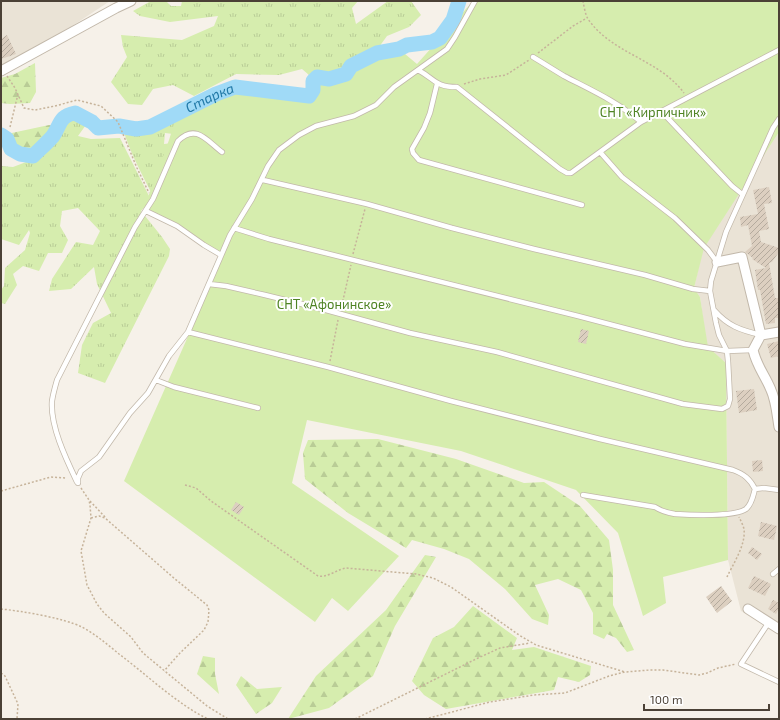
<svg xmlns="http://www.w3.org/2000/svg" width="780" height="720" font-family="'Exo 2',sans-serif">
  <style>
    .residential { fill: #eae3d6 }
    .grass { fill: url(#grass-tufts) }
    .forest { fill: url(#forest-firs) }
    .garden { fill: #d6edae }
    .lines { fill: none; stroke-linecap: round; stroke-linejoin: round }
    .river { stroke: #a0daf7; stroke-width: 15 }
    .building { fill: url(#building-hatch) }
    .lane-casing { stroke: #c2b8aa; stroke-width: 6 }
    .street-casing { stroke: #c2b8aa; stroke-width: 11 }
    .path { stroke: #c6b39a; stroke-width: 1.5; stroke-dasharray: 2 2; stroke-linecap: butt }
    .lane { stroke: #fff; stroke-width: 4.5 }
    .street { stroke: #fff; stroke-width: 9 }
    .labels { text-anchor: middle; stroke-width: 4; stroke-linejoin: round; paint-order: stroke }
    .park-label { font-size: 13px; fill: #4e8323; stroke: #fff }
    .water-label { font-size: 14px; font-style: italic; fill: #2179a7; stroke: #fff }
  </style>
  <defs>
    <pattern id="grass-tufts" width="24" height="20" patternUnits="userSpaceOnUse"><rect width="24" height="20" fill="#d6edae"/><path d="M3 7l-1-3M5 7V3M7 7l1-3M15 17l-1-3M17 17v-4M19 17l1-3" fill="none" stroke="#b9cc96"/></pattern>
    <pattern id="forest-firs" width="22" height="20" patternUnits="userSpaceOnUse"><rect width="22" height="20" fill="#d6edae"/><path d="M5 1l3.5 6h-7zM16 11l3.5 6h-7z" fill="#b9cc96"/></pattern>
    <pattern id="building-hatch" width="6" height="6" patternUnits="userSpaceOnUse"><rect width="6" height="6" fill="#dccfc0"/><path d="M-1 1l2-2M0 6l6-6M5 7l2-2" fill="none" stroke="#b4aa9d"/></pattern>
  </defs>
  <rect width="100%" height="100%" fill="#f6f1e9"/>
  <path class="residential" d="M1,1H110L1,73Z
    M779,132V633L741,611L728,560L726,363L707,347L700,297L694,288L703,248Z"/>
  <path class="grass" d="M151,1H166L171,6H181L182,1H358L352,8L356,24L388,1H411L421,15L409,27L387,36L379,47L347,63L345,70L328,74L309,75L302,69L279,75L236,74L194,96L173,85L153,89L142,105L128,104L111,82L127,57L123,47L121,35L182,40L214,26L218,16L170,22L140,16L133,11Z
    M75,115L88,122L78,136L91,139L120,138L151,200L141,211L162,237L170,249L169,256L105,383L78,373L82,345L93,323L111,313L97,284L94,267L71,289L49,291L52,279L76,242L93,245L100,231L78,208L62,211L60,226L68,240L62,253H48L39,271L23,266L13,274L17,285L5,304L1,303V290L4,286L5,268L25,250L30,233L29,230L19,245L1,239V166L13,167L34,159L58,136L62,121L68,116Z
    M174,118L185,121L181,135L165,133L164,144L173,143L153,196C142,174 130,153 123,129L136,131L150,130Z"/>
  <path class="forest" d="M35,63L36,92L30,103L10,104L1,103V78L15,74Z
    M49,125L55,126L52,136L33,155L19,152L11,148L7,134Z
    M378,439L456,459L524,483L544,482L580,506L609,540L613,570V605L634,650L627,652L616,638L607,634L604,639L593,634V613L581,590L558,579L535,585L549,615L548,625L532,619L505,589L469,559L444,549L412,540L406,548L348,513L305,479L303,453L308,440Z
    M425,555L436,557L395,626L373,676L329,708L288,719L316,676L386,610Z
    M473,606L517,638L512,650L534,647L591,666L590,675L579,682L558,677L554,690L446,709L424,695L412,681L433,638L454,627Z
    M203,656L215,658V674L219,694L197,674Z
    M241,676L257,689L282,687L272,703L256,714L236,685Z"/>
  <path class="garden" d="M473,1H779V132L704,248L694,288L700,297L708,347L726,363L728,560L663,577L666,603L643,616L618,533L576,490L461,451L307,420L292,483L399,556L348,611L332,598L315,622L124,481L224,255L144,208L169,140L177,114L216,94L235,87L309,96L313,90V81L317,77L329,79L345,74L351,66L377,53L399,49L417,64Z"/>
  <g class="lines">
    <path class="river" id="s1" d="M1,135L7,139L11,149L20,154L33,156C39,150 47,143 53,136C61,124 59,116 75,113L92,122L98,128L119,126L136,129L150,127L216,94L235,87L309,96L313,90V81L317,77L329,79L346,74L351,66L377,53L399,49L407,45L432,42L440,38L453,20L459,1"/>
  </g>
  <path class="building" d="M7,35L16,54L1,59V39Z
    M769,187L772,203L764,204L769,229L759,231L761,242L779,248V252L772,262L769,263L775,298H779V318H775V323L766,324L760,290H758L755,270L766,268L752,259L753,258L745,252L752,246L748,225L741,227L740,217L758,214L753,190Z
    M581,329L589,331L586,344L578,342Z
    M779,341V356L771,358L767,344Z
    M754,389L757,410L739,413L736,391Z
    M762,460L763,471L753,472L752,461Z
    M236,502L244,507L239,515L231,510Z
    M761,522L777,526L774,540L758,536Z
    M752,547L762,554L757,560L748,553Z
    M754,576L771,584L765,596L748,588Z
    M721,586L732,601L717,613L706,597Z
    M773,600L779,603V608L776,614L768,609Z"/>
  <g class="lines">
    <defs>
      <path id="lane" d="M533,57C543,63 554,70 564,76C591,90 618,102 641,122
        M418,70C435,79 435,87 457,87L560,169L567,173H571L641,122L779,50
        M437,84L430,113L424,128L412,149L413,153L419,160L582,205
        M661,111L732,186L742,194
        M600,152L622,177L675,218L708,250L717,262
        M263,180L367,204L452,228L534,249L645,275L693,289L710,291
        M146,211L177,226L204,245L221,255
        M234,228L269,239L578,316L685,344L727,351L753,350
        M209,284L226,286L265,295L326,310L410,333L497,352L683,404L722,409L728,406L730,399L728,361L727,351L719,335L716,323L710,291L711,281L726,232L773,128L779,119
        M714,310C728,326 740,330 761,335
        M188,332L328,367L451,401L600,439L733,470C744,474 750,479 755,489
        M156,380L174,387L258,408
        M77,482C66,459 50,426 52,401C53,394 55,387 57,380L135,227L153,199L178,141C196,123 207,141 222,152
        M78,483V478L81,471L99,457L130,413L148,393L169,356L188,332L230,235L252,199L268,166L279,150L299,135L316,126L354,116L376,105L394,87L447,49L455,37L475,1
        M583,495L655,507C661,511 668,513 675,514C690,515 735,517 746,509C752,504 753,496 755,489L764,488L779,490
        M773,574L779,569
        M769,622L741,664L779,682"/>
      <path id="street" d="M1,71L116,8L131,1
        M717,262L742,257L761,335L753,350C757,367 765,375 771,390C776,401 777,415 779,427
        M761,335L779,332
        M748,609L779,629"/>
    </defs>
    <use href="#lane" class="lane-casing"/>
    <use href="#street" class="street-casing"/>
    <path class="path" d="M583,1C584,6 585,14 588,19C612,54 659,59 684,93
      M538,53L573,26L587,18
      M7,76L15,88L24,108L35,110L55,106L77,100L101,106L118,122L137,168L149,193
      M464,84L480,79L506,75L529,60
      M10,127L18,94
      M353,254L365,209
      M341,309L351,265
      M330,361L338,320
      M185,485L196,488L211,501L318,576C327,578 336,570 346,568L416,574L433,578L451,587L519,635L536,645L625,672
      M81,488L89,500L90,505L91,518L81,551L87,585L97,604L104,613L131,637L143,653L207,706L228,719
      M1,491L51,477L67,478
      M90,501L105,517
      M91,518L99,516L105,518L175,579L207,605L209,610L208,622L204,630L180,653L164,671
      M727,577C733,564 746,545 744,529C743,525 741,521 739,517
      M1,609C22,611 63,618 82,627C95,634 107,644 119,654C147,675 177,704 208,719
      M1,673L5,676L18,704L17,719
      M355,719L476,659L500,648L530,643
      M425,719L490,702L534,695L565,693L609,676L625,672L650,670H663L699,675L707,673L718,668L736,664"/>
    <use href="#lane" class="lane"/>
    <use href="#street" class="street"/>
  </g>
  <g class="labels">
    <g class="park-label">
      <text x="653" y="117">СНТ «Кирпичник»</text>
      <text x="334" y="309">СНТ «Афонинское»</text>
    </g>
    <g class="water-label">
      <text dy="5" stroke="none"><textPath href="#s1" startOffset="250">Старка</textPath></text>
    </g>
  </g>
  <rect width="780" height="720" fill="none" stroke="#4b4136" stroke-width="4"/>
  <path d="M644 704v6h125v-6" fill="none" stroke="#4b4136" stroke-width="2"/>
  <text x="650" y="704" font-size="12" fill="#4b4136" stroke="#ffffff" stroke-width="3" paint-order="stroke">100 m</text>
</svg>
